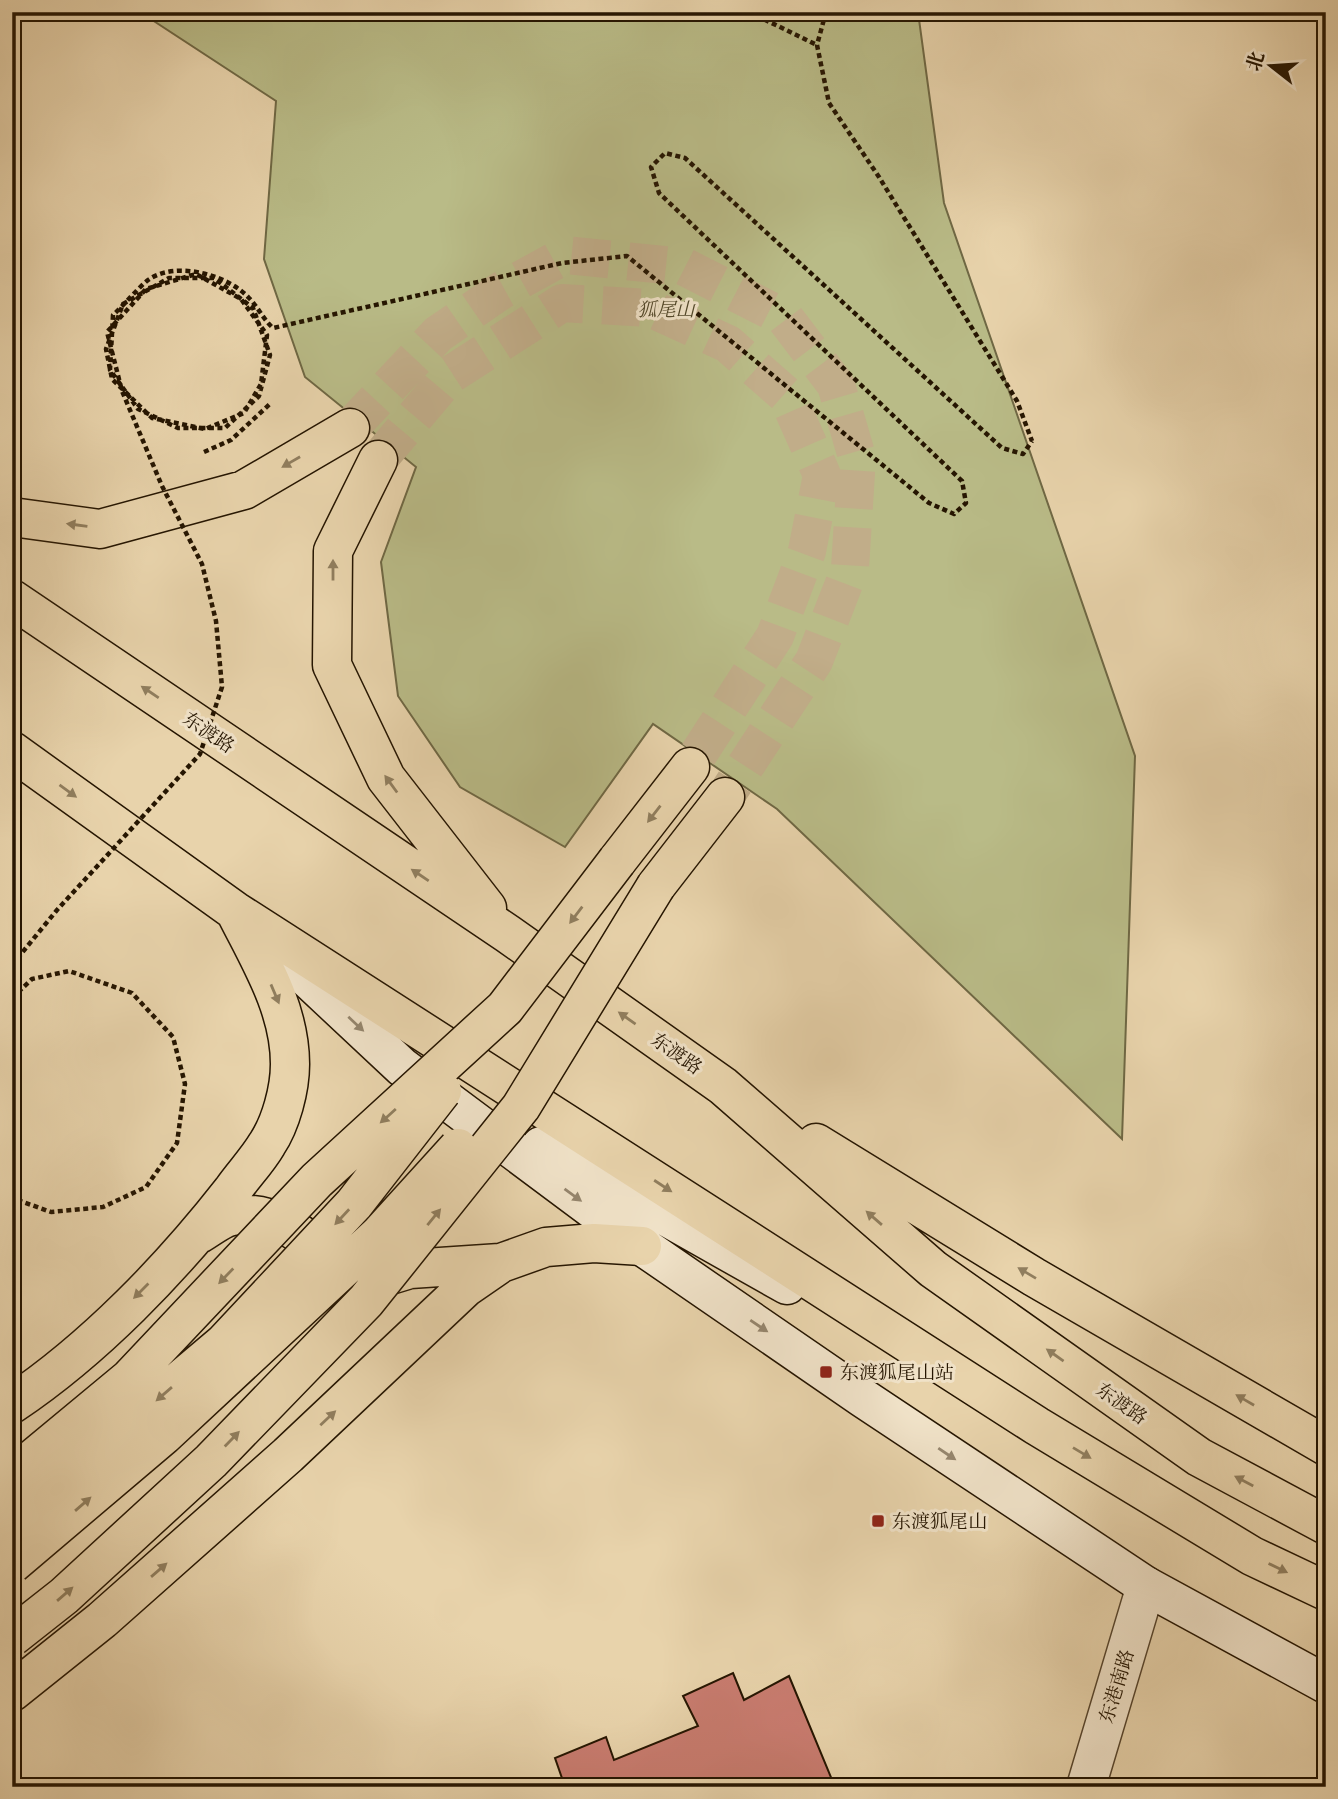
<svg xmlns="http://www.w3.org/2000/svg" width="1338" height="1799" font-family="'IM FELL Great Primer','Noto Serif SC',serif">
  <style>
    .green { fill: #b9bb87; stroke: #6f6844; stroke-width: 2 }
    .building { fill: #c97c70; stroke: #251501; stroke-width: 2 }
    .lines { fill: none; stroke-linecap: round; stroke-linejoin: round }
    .primary-tunnel { stroke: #c1ad89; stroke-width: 38; stroke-dasharray: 38 19; stroke-linecap: butt }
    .minor-casing { stroke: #56442c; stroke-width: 41 }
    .secondary-casing { stroke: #251501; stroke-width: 41 }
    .primary-casing { stroke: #251501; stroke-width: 41 }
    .path { stroke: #251501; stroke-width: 4.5; stroke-dasharray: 5 3.5; stroke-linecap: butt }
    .minor { stroke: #f0e2c8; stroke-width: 38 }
    .secondary { stroke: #f0e2c8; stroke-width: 38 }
    .primary { stroke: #e8d3ab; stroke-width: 38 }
    .primary-bridge-casing { stroke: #251501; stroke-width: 41; stroke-linecap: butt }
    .path-bridge { stroke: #251501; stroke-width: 4.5; stroke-dasharray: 5 3.5; stroke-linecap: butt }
    .primary-bridge { stroke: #e8d3ab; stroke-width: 38 }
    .oneway { fill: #907e5e }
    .oneway2 { fill: #95866e }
    .poi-dot { fill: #8f2418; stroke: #f0e2c8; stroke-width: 2.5 }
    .labels { text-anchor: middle; stroke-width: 6; stroke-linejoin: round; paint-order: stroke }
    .park-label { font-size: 19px; font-style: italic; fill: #514729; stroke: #f0e2c8 }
    .street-label { font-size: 19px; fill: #251501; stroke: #f0e2c8 }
    .poi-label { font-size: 19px; fill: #251501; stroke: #f0e2c8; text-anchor: start }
  </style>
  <rect width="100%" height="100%" fill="#e8d3ab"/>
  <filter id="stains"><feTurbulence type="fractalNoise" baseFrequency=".00286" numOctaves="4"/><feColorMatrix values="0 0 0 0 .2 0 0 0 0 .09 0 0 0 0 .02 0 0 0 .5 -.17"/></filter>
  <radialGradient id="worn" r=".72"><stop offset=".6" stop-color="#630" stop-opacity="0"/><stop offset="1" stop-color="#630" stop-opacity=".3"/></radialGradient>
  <path class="green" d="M140,12H918L944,203L1135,756L1122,1139L777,809L653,724L565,847L460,787L398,696L381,562L416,467L305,377L264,259L276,101Z"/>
  <path class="building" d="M733,1673L744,1700L789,1676L835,1787H552L563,1781L555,1758L606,1737L614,1760L698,1726L683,1696Z"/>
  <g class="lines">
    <path class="primary-tunnel" d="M350,428L438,334L502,290L566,255L685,267L785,318L836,385L857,457L850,568L814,661L725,797
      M378,460L450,375L562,303L650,308L728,344L787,396L822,475L807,551L775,636L690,767"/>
    <defs>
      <path id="minor" d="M1086,1787L1146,1586"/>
      <path id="secondary" d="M275,948L402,1067L642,1246L863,1398L1146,1586L1326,1684
        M541,1146L787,1285"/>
      <path id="primary" d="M378,460L333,551L332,665L386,778L487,908
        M12,517L100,529L244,490L350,428
        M12,599L508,934L723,1086L933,1269L1199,1457L1326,1525
        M12,751L235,911L1037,1426L1252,1556L1326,1591
        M617,861L690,767
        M656,886L725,797
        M816,1143L1034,1277L1326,1446
        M199,1234C208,1229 221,1218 232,1216C274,1208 306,1238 337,1262L339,1268
        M12,1404C94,1349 171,1269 232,1191C243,1175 257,1161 267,1144C281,1123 290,1089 290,1064C290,1008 259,959 235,911
        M12,1598L97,1527L327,1310L364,1283L410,1269L500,1263
        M12,1692L102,1620L288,1455L465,1288L501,1263L546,1247L594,1243L642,1246"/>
    </defs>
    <use href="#minor" class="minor-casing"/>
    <use href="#secondary" class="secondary-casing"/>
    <use href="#primary" class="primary-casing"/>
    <path class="path" d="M749,12L817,45
      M826,12L817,45L829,103L879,177L1017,401L1032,441
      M204,452L231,440L271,403
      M12,998L32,979L69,971L132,993L173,1037L185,1084L177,1143L146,1187L103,1207L51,1212L12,1198"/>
    <use href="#minor" class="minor"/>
    <use href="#secondary" class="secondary"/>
    <use href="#primary" class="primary"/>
    <defs>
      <path id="primary-bridge" d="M12,1476L129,1379L317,1180L505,1008L617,861
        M12,1522L224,1343L354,1204L442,1091
        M12,1564L164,1435L379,1235L458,1148
        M12,1637L64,1596L211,1461L366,1301L521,1107L656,886"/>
    </defs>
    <use href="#primary-bridge" class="primary-bridge-casing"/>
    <path class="path-bridge" d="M12,965L57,910L200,754L222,687L216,621L202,564L162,486L122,391L107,332L146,289L196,274L241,299L267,335L261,384L244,413L205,429L152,418L112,379L106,349L123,304L169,278H214L253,308L270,355L259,396L225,428H178L138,409L110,370L113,315C125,304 136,290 148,280C176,260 228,275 249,298C258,307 263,319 273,328L562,263L627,256L929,503L954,514L966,503L962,481L659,193L651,167L665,153L685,158L1002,448L1023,454L1032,441"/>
    <use href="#primary-bridge" class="primary-bridge"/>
  </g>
  <defs><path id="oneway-solid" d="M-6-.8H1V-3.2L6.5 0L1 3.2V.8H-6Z" transform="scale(1.75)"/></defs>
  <g class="oneway">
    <use href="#oneway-solid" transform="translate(291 462) rotate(150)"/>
    <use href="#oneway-solid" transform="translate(77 525) rotate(-172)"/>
    <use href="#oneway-solid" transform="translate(333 570) rotate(-90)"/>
    <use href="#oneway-solid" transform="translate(150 692) rotate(-146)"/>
    <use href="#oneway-solid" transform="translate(391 784) rotate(-126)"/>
    <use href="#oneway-solid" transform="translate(68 791) rotate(36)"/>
    <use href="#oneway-solid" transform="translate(654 814) rotate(128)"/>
    <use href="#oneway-solid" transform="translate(420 875) rotate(-146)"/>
    <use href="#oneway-solid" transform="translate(576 915) rotate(127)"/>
    <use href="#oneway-solid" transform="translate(275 994) rotate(67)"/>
    <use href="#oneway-solid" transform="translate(627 1018) rotate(-145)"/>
    <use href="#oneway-solid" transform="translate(388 1116) rotate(138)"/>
    <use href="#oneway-solid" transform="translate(663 1186) rotate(33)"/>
    <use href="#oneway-solid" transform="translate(342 1217) rotate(133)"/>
    <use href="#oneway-solid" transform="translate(434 1217) rotate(-51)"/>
    <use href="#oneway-solid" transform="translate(874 1218) rotate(-139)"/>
    <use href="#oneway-solid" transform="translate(1027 1273) rotate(-149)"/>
    <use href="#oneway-solid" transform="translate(226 1276) rotate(134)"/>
    <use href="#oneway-solid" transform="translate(141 1291) rotate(135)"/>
    <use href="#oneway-solid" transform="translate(1055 1355) rotate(-145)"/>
    <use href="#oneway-solid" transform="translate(164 1394) rotate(139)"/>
    <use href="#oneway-solid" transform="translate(1245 1400) rotate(-150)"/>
    <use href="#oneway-solid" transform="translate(328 1418) rotate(-43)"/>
    <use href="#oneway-solid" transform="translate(232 1439) rotate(-46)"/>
    <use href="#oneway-solid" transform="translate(1082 1453) rotate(31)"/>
    <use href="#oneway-solid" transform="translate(1244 1481) rotate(-152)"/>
    <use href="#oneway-solid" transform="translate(83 1504) rotate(-41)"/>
    <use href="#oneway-solid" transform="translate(1278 1568) rotate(26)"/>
    <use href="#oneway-solid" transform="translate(159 1570) rotate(-41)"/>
    <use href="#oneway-solid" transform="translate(65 1594) rotate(-41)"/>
  </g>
  <g class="oneway2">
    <use href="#oneway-solid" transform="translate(356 1024) rotate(43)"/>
    <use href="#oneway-solid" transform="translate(573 1195) rotate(36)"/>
    <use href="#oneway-solid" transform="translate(759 1326) rotate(34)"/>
    <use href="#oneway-solid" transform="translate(947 1454) rotate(34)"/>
  </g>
  <g class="poi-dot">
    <rect x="819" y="1365" width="14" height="14" rx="3.5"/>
    <rect x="871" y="1514" width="14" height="14" rx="3.5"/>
  </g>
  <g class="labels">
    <g class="park-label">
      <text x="666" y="316">狐尾山</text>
    </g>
    <g class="street-label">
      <text transform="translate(209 732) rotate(34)" y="7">东渡路</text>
      <text transform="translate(677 1053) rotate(35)" y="7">东渡路</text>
      <text transform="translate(1122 1403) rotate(35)" y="7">东渡路</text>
      <text transform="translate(1116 1686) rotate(-73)" y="7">东港南路</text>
    </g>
    <g class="poi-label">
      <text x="840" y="1379">东渡狐尾山站</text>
      <text x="892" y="1528">东渡狐尾山</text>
    </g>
  </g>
  <rect width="1338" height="1799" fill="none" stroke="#e8d3ab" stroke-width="42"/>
  <rect x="14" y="14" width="1310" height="1771" fill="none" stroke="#251501" stroke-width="3.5"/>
  <rect x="21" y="21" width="1296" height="1757" fill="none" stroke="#251501" stroke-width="2"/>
  <g transform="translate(1271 66) rotate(287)" stroke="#f0e2c8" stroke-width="5" paint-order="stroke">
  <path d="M0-5L12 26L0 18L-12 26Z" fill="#251501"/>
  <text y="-10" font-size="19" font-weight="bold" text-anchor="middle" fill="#251501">北</text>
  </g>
  <rect width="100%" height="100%" filter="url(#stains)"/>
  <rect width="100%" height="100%" fill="url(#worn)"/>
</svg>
